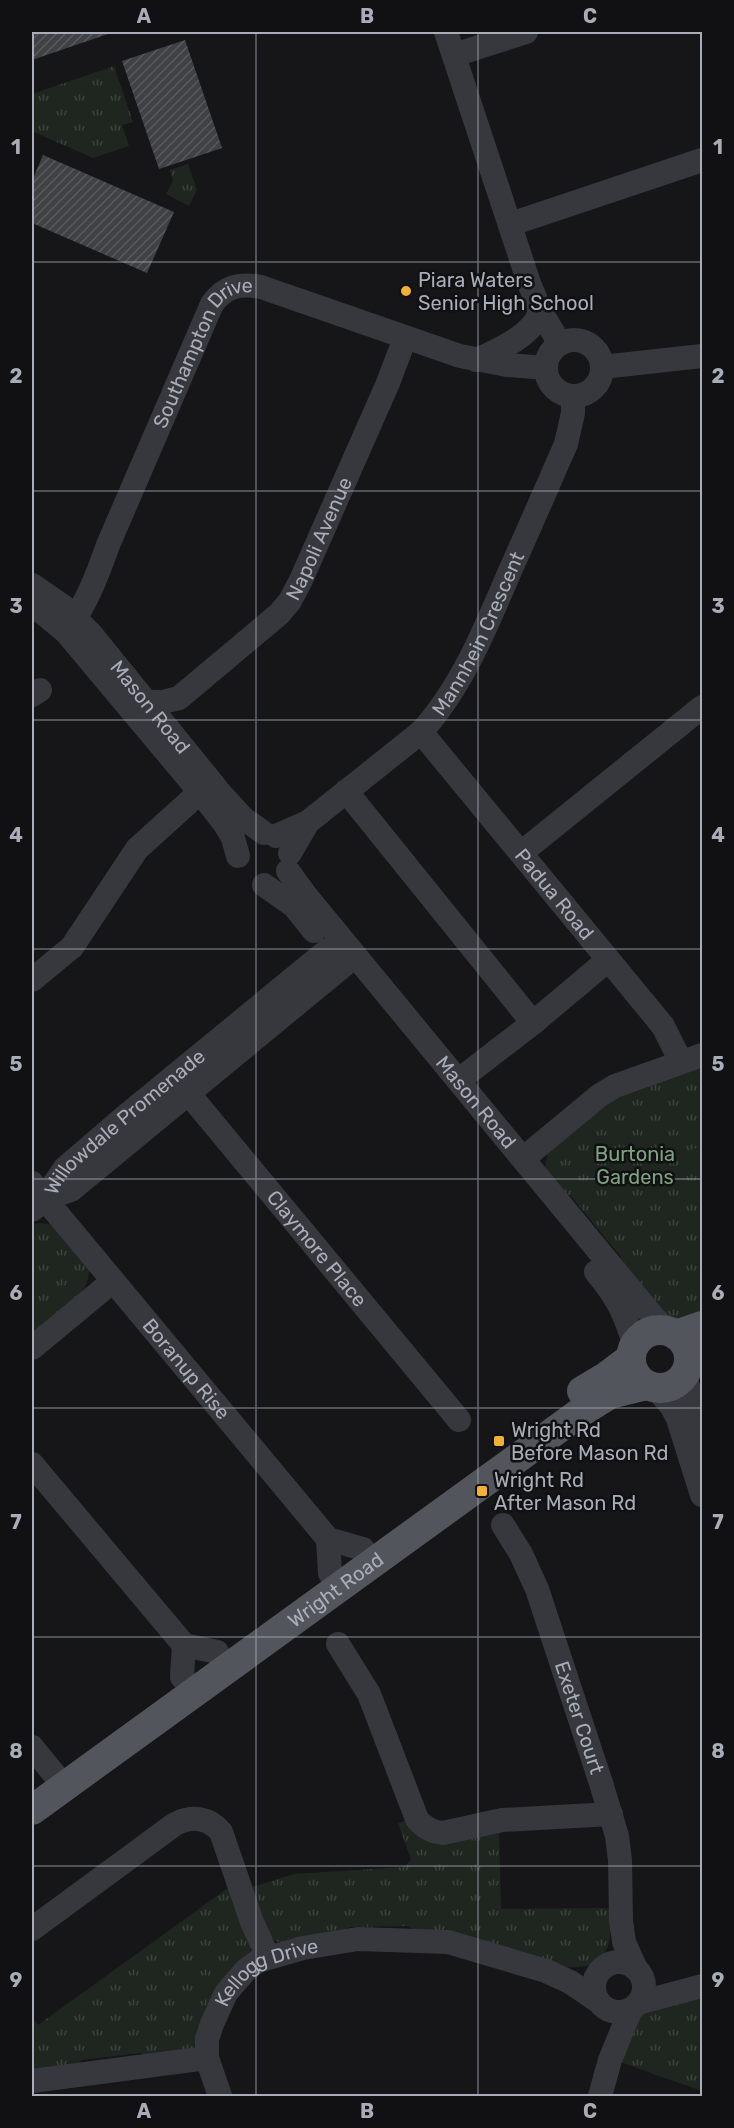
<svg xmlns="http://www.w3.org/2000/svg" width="734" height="2128" font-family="Rubik,sans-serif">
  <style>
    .grass { fill: url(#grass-tufts) }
    .pitch { fill: #1e261f }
    .building { fill: url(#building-hatch) }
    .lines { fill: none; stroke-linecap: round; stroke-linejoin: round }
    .minor { stroke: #37383d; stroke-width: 24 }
    .major { stroke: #53555c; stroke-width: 30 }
    .grid { fill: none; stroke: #a8adb8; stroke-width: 1.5; stroke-opacity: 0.55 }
    .poi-dot { fill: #f2b134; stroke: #111113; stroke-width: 2 }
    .labels { text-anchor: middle; stroke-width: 5; stroke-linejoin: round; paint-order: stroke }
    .poi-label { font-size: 20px; fill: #a8adb8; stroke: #111113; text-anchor: start }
    .street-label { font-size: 20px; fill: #a8adb8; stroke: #111113 }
    .park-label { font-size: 20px; fill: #7fa381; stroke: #111113 }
    .neatline { fill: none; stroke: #a8adb8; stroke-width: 2 }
    .grid-label { font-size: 20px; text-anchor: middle; font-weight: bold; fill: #a8adb8 }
  </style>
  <defs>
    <pattern id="grass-tufts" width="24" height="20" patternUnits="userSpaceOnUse" patternTransform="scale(1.5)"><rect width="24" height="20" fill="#1e261f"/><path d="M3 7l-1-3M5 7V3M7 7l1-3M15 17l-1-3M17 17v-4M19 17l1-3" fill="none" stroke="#3c433d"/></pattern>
    <pattern id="building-hatch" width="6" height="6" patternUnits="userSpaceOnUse" patternTransform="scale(1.5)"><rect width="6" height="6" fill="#404145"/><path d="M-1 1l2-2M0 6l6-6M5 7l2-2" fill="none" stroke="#595a5e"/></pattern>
  </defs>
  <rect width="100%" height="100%" fill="#161618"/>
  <path class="grass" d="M114,66L133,122L122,125L129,146L93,158L32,131V94Z
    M188,164L197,190L189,206L166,194L173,181L170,170Z
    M702,1064V1319L681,1322L667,1318L620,1265L621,1257L570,1195L561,1193L547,1174L545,1166L548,1151L610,1097Z
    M41,1223L52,1225L89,1269C90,1298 52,1318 32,1335V1224Z
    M408,1820L499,1829L501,1909L603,1908L613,1910C609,1946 611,1969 568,1967L417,1932L408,1926L350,1927L341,1932L283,1944L271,1939L249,1888L294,1874L404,1867L411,1860L398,1823Z
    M228,1888L237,1915L244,1920L251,1947L249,1956L199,2041L192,2049L149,2058L141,2053L82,2060L75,2067L32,2072V2016L38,2025Z
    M702,1995V2091L617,2061L638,2013Z"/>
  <path class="pitch" d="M702,1146V1175C692,1173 681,1164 679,1154Z"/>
  <path class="building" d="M32,32H108V34L32,60Z
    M185,40L222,148L159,169L122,61Z
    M43,155L174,212L147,273L32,223V181Z"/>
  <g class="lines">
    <g class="minor">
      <path d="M446,32L529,283L540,310L560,344"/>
      <path d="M454,55L526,32"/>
      <path d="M511,224L702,160"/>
      <circle cx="574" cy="368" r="28"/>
      <path d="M476,360C497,351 536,334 540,310"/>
      <path d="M602,367L702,356"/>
      <path id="s1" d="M32,585L64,607L91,634L221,794L244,819L264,833"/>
      <path d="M32,604L66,632L200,792L225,824L233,838L238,856"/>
      <path id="s2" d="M66,632C86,605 97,576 108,545L212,304C225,286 240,283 261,287L460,356L507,365L546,368"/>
      <path d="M32,695L40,690"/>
      <path id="s3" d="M146,702H163L179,698L279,614L290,601L301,580L388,383L405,338"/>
      <path id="s4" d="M421,732L663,1026L681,1062"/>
      <path d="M346,791L533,1023"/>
      <path id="s5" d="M276,836L308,822L421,732C462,687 486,627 510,571C529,529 547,487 566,444L573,413V396"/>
      <path d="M290,853L308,822"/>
      <path d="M521,853L702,707"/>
      <path id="s6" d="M288,871L307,897L654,1318L668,1331"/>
      <path d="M264,885L294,906L314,931"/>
      <path d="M32,980L72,947L137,849L200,792"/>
      <path id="s7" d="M174,1076L459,1420"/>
      <path d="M459,1080L533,1023L608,960"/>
      <path d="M524,1158L600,1095L615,1086L702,1055"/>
      <path d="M32,1183L45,1199L71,1190L343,966"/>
      <path id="s8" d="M49,1197L54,1184L65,1168L122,1119L329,949"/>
      <path id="s9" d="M32,1210L45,1199L328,1539L363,1549"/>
      <path d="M596,1272C618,1298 625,1314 635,1346"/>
      <path d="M32,1348L113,1281"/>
      <path d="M685,1374L702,1444"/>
      <path d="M655,1387L672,1407L678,1419L702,1495"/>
      <path d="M32,1464L184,1645L217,1652"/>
      <path id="s10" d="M503,1525L521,1554L537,1589L601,1783L617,1836L620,1860L621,1920L624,1942L636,1969"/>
      <path d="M328,1539L330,1573"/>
      <path d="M338,1644L369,1694L417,1819C424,1828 432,1832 443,1833L502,1820L611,1814"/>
      <path d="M182,1677L184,1645"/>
      <path d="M32,1747L64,1786"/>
      <path d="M32,1929L175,1824C192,1815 209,1818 221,1832L252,1922L268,1957"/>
      <circle cx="619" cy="1987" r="25"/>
      <path d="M638,2003L702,1986"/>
      <path d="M32,2081L207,2058"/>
      <path id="s11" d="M220,2096L207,2058V2039L212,2024L226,1993L246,1970L258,1961L303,1948L358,1939L448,1942L546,1971L570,1982L598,2001"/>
      <path d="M600,2096L610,2060L631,2009"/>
    </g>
    <g class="major">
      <circle cx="660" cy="1359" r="29"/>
      <path d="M676,1335L702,1326"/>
      <path d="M582,1391L607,1376L631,1358"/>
      <path id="s12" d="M32,1810L581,1412L610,1394L647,1385"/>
    </g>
  </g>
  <path class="grid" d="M256,32V2096M478,32V2096M32,262H702M32,491H702M32,720H702M32,949H702M32,1179H702M32,1408H702M32,1637H702M32,1866H702"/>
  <g class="poi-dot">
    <circle cx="406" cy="291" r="6"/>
    <rect x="493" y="1435" width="12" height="12" rx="3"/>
    <rect x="476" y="1485" width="12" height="12" rx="3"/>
  </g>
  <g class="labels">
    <g class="poi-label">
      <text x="418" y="287">Piara Waters<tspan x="418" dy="23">Senior High School</tspan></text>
      <text x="511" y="1437">Wright Rd<tspan x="511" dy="23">Before Mason Rd</tspan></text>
      <text x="494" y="1487">Wright Rd<tspan x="494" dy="23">After Mason Rd</tspan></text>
    </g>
    <g class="street-label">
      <text dy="7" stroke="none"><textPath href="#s2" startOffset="316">Southampton Drive</textPath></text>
      <text dy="7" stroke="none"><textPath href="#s3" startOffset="250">Napoli Avenue</textPath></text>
      <text dy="7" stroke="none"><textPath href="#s5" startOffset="294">Mannhein Crescent</textPath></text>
      <text dy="7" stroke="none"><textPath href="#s1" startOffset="171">Mason Road</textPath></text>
      <text dy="7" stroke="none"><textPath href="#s4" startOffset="210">Padua Road</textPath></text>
      <text dy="7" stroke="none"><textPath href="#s6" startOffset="298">Mason Road</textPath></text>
      <text dy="7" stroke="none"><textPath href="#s8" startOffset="108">Willowdale Promenade</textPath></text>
      <text dy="7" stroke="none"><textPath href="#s7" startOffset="224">Claymore Place</textPath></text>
      <text dy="7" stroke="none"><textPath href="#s9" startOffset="238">Boranup Rise</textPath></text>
      <text dy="7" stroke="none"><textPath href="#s12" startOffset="375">Wright Road</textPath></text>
      <text dy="7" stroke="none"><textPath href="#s10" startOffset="208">Exeter Court</textPath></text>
      <text dy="7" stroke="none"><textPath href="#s11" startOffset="156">Kellogg Drive</textPath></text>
    </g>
    <g class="park-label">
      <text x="635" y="1161">Burtonia<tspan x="635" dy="23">Gardens</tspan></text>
    </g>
  </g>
  <rect width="734" height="2128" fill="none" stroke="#111113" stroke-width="66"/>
  <rect x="33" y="33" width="668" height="2062" class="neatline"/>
  <g class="grid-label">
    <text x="144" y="23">A</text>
    <text x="367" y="23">B</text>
    <text x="590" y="23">C</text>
    <text x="16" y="154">1</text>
    <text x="718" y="154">1</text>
    <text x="16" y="383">2</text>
    <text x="718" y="383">2</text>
    <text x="16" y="613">3</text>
    <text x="718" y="613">3</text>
    <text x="16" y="842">4</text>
    <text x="718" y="842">4</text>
    <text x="16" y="1071">5</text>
    <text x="718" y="1071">5</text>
    <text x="16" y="1300">6</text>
    <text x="718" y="1300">6</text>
    <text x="16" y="1529">7</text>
    <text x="718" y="1529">7</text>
    <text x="16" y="1758">8</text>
    <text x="718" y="1758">8</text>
    <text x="16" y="1987">9</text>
    <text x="718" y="1987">9</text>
    <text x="144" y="2118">A</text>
    <text x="367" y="2118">B</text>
    <text x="590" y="2118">C</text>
  </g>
</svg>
